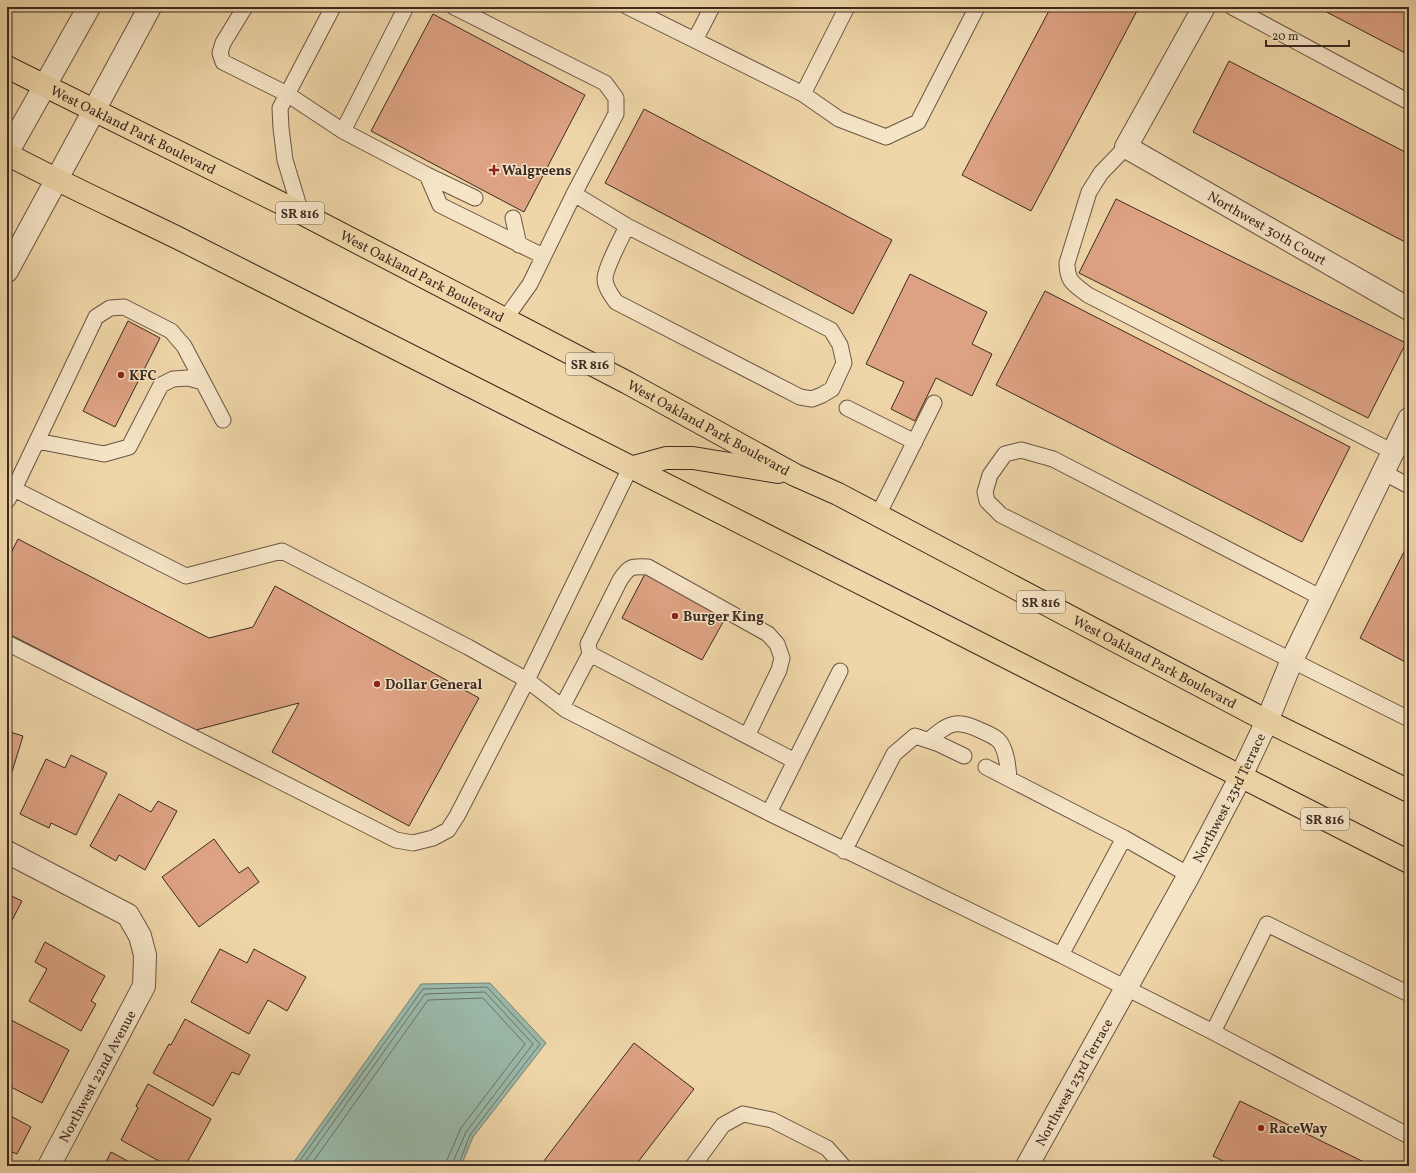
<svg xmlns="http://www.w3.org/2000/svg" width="1416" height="1173" font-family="Vollkorn,serif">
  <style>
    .water { fill: #9ab9a9; stroke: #758073 }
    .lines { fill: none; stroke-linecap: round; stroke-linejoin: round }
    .shore { stroke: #6c7266; stroke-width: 1 }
    .building { fill: #dda283; stroke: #3d2a22 }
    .service-casing { stroke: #6a5544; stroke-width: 17 }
    .minor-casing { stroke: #6a5544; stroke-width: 24 }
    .tertiary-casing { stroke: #6a5544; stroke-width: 24 }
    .primary-casing { stroke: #3d2a22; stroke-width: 24 }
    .service { stroke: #f5e4c6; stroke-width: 15 }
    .minor { stroke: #f5e4c6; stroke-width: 22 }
    .tertiary { stroke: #f5e4c6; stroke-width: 22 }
    .primary { stroke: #efd6a8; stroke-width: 22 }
    .poi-dot { fill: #8f2418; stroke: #f5e4c6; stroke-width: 1.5 }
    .labels { text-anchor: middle; stroke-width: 3; stroke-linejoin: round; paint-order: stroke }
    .shield { fill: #f5e4c6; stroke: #746253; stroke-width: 1 }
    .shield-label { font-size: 13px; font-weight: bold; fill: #3d2a22 }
    .street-label { font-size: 14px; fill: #3d2a22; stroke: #f5e4c6 }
    .poi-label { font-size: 14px; font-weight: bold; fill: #3d2a22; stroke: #f5e4c6; text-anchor: start }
  </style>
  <rect width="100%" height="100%" fill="#efd6a8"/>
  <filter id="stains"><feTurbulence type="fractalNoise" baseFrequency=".005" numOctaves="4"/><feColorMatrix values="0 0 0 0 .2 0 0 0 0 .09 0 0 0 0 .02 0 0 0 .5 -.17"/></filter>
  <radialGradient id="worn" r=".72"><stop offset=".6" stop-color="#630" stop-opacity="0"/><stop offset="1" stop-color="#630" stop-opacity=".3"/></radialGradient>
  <path class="water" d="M490,983L546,1043L473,1137L461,1166H291L421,984Z"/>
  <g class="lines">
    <path class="shore" d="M296,1166L423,989L487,987L540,1044L470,1135L458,1166
      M302,1166L425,994L485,992L533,1044L466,1132L453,1162V1166
      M310,1166L428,1000L483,998L525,1044L461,1128L447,1160V1166"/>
  </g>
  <path class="building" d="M1051,7H1139L1031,211L962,175Z
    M1317,7H1409V55Z
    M433,14L585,95L524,212L371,131Z
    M1229,61L1409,154V244L1193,132Z
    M644,109L892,240L853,314L605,183Z
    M1116,199L1406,343L1368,418L1079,273Z
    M910,274L987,312L972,344L992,354L972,396L936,378L915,421L891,409L904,382L866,364Z
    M1045,291L1350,447L1302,542L996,385Z
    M128,321L160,338L115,427L83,411Z
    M18,539L209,638L253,627L275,586L479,698L409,826L272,752L299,703L196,730L7,633V561Z
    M1409,542V664L1360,638Z
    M646,572L727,615L702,660L622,618Z
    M7,731L23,736L7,788Z
    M71,755L107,773L76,835L51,823L49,828L20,814L46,759L65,768Z
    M119,794L151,812L158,801L177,811L145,870L119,855L116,861L90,846Z
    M214,839L239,873L248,867L259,882L199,927L162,877Z
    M7,894L22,901L7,930Z
    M45,942L105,976L91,1001L96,1004L81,1031L29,1001L47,969L35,962Z
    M220,949L247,963L254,949L306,977L287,1011L268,1000L249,1034L191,1002Z
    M7,1018L69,1050L42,1103L7,1085Z
    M185,1019L250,1055L239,1075L232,1072L213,1106L153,1073L169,1044L171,1045Z
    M634,1043L694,1089L635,1166H540Z
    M148,1084L211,1119L185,1166H168L121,1140L138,1108L136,1106Z
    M1240,1101L1372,1166H1233L1213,1156Z
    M7,1114L31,1127L17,1154L12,1152L7,1161Z
    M111,1152L137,1166H104Z"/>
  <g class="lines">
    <defs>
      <path id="service" d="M245,7L223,43L220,53L223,62L287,94L343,131L427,175L440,205L543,256
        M454,7L605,83L616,98V114L574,194L530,284L505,319
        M628,7L803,94L839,119L886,137L918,122L977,7
        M1232,7L1409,102
        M695,40L712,7
        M803,94L847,7
        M343,131L406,7
        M1126,147L1101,173L1089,192L1067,263C1067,282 1074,284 1088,295L1393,452
        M427,175L475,198
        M574,194L627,226L831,330L840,345L844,363L832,389L822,395L812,399L800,397L616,302C611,295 605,287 605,279C605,268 622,237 627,226
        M301,213L285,160L281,128L280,108L333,7
        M513,218L519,245
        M847,408L915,442
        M37,441L104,454L129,447L161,385L173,379L188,378L203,382
        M1383,472L1409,486
        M14,489L96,317L110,308L124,307L171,331L184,346L223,420
        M7,501L14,489L186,576L282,551L468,647L527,680L566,710L769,813L840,671
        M878,515L934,403
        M1322,598L1053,459L1021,450L1005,454L990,475L985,492L987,501L1001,515L1409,719
        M7,643L396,840L413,843L433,838L448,830L457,816L527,680L630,468
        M590,654L795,761
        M562,707L590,654L588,644L620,580C629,566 632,566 648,567L768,634L777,644L782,658L779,670L747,736
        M929,740C950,722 956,719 982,731C987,733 997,738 1000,742C1007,752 1008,767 1009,778
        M986,767L1124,838
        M769,813L1061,955L1124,838L1189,875
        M844,851L894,754L915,736L939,744L964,756
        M1061,955L1213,1032L1409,1136
        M1213,1032L1267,924L1409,994
        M693,1166L723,1125L743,1114L772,1120L827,1148L843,1166"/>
      <g id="minor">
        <path id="s1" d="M1204,7L1126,147L1409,309"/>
        <path d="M7,852L128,915L140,936L145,955L144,986L49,1166"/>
        <path id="s2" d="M1027,1166L1189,875L1241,776L1267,721L1292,660L1409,419"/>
      </g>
      <path id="tertiary" d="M7,153L89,7
        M7,271L150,7"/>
      <g id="primary">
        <path id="s3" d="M7,67L301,213L628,383L795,475L838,494L1267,721L1409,791"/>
        <path d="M7,154C65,185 125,212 184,241C259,279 334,317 409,355C742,524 1077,691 1409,862"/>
        <path d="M630,468L666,458H693L778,472"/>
      </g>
    </defs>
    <use href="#service" class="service-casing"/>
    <use href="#minor" class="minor-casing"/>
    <use href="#tertiary" class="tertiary-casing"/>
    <use href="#primary" class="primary-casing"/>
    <use href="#service" class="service"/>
    <use href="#minor" class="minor"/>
    <use href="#tertiary" class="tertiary"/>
    <use href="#primary" class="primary"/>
  </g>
  <g class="poi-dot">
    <path d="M492 164h4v4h4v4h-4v4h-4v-4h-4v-4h4z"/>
    <circle cx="121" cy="375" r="4"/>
    <circle cx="675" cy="616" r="4"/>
    <circle cx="377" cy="684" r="4"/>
    <circle cx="1261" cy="1128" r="4"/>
  </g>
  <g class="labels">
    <g class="shield">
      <rect x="276" y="202" width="48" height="22" rx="3"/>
      <rect x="566" y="353" width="48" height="22" rx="3"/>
      <rect x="1017" y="591" width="48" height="22" rx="3"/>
      <rect x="1301" y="808" width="48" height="22" rx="3"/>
    </g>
    <g class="shield-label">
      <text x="300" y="218">SR 816</text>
      <text x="590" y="369">SR 816</text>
      <text x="1041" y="607">SR 816</text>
      <text x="1325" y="824">SR 816</text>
    </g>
    <g class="street-label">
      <text dy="5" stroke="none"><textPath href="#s3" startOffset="141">West Oakland Park Boulevard</textPath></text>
      <text dy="5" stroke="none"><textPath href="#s1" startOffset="323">Northwest 30th Court</textPath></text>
      <text dy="5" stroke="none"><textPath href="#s3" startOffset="465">West Oakland Park Boulevard</textPath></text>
      <text dy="5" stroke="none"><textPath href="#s3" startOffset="789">West Oakland Park Boulevard</textPath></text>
      <text dy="5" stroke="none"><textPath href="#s3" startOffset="1293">West Oakland Park Boulevard</textPath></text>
      <text dy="5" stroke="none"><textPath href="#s2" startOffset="420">Northwest 23rd Terrace</textPath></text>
      <text transform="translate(97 1076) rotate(-62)" y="5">Northwest 22nd Avenue</text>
      <text dy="5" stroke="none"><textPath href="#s2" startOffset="96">Northwest 23rd Terrace</textPath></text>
    </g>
    <g class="poi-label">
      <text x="502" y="175">Walgreens</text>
      <text x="129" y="380">KFC</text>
      <text x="683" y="621">Burger King</text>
      <text x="385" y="689">Dollar General</text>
      <text x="1269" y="1133">RaceWay</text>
    </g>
  </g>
  <rect width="1416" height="1173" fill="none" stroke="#efd6a8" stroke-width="24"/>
  <rect x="8" y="8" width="1400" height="1157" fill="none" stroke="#3d2a22" stroke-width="2"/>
  <rect x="12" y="12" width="1392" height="1149" fill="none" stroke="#3d2a22"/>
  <path d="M1266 40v6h83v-6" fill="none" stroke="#3d2a22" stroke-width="2"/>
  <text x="1272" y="40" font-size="12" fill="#3d2a22" stroke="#f5e4c6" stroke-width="3" paint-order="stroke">20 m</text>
  <rect width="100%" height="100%" filter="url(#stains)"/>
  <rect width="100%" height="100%" fill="url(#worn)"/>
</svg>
